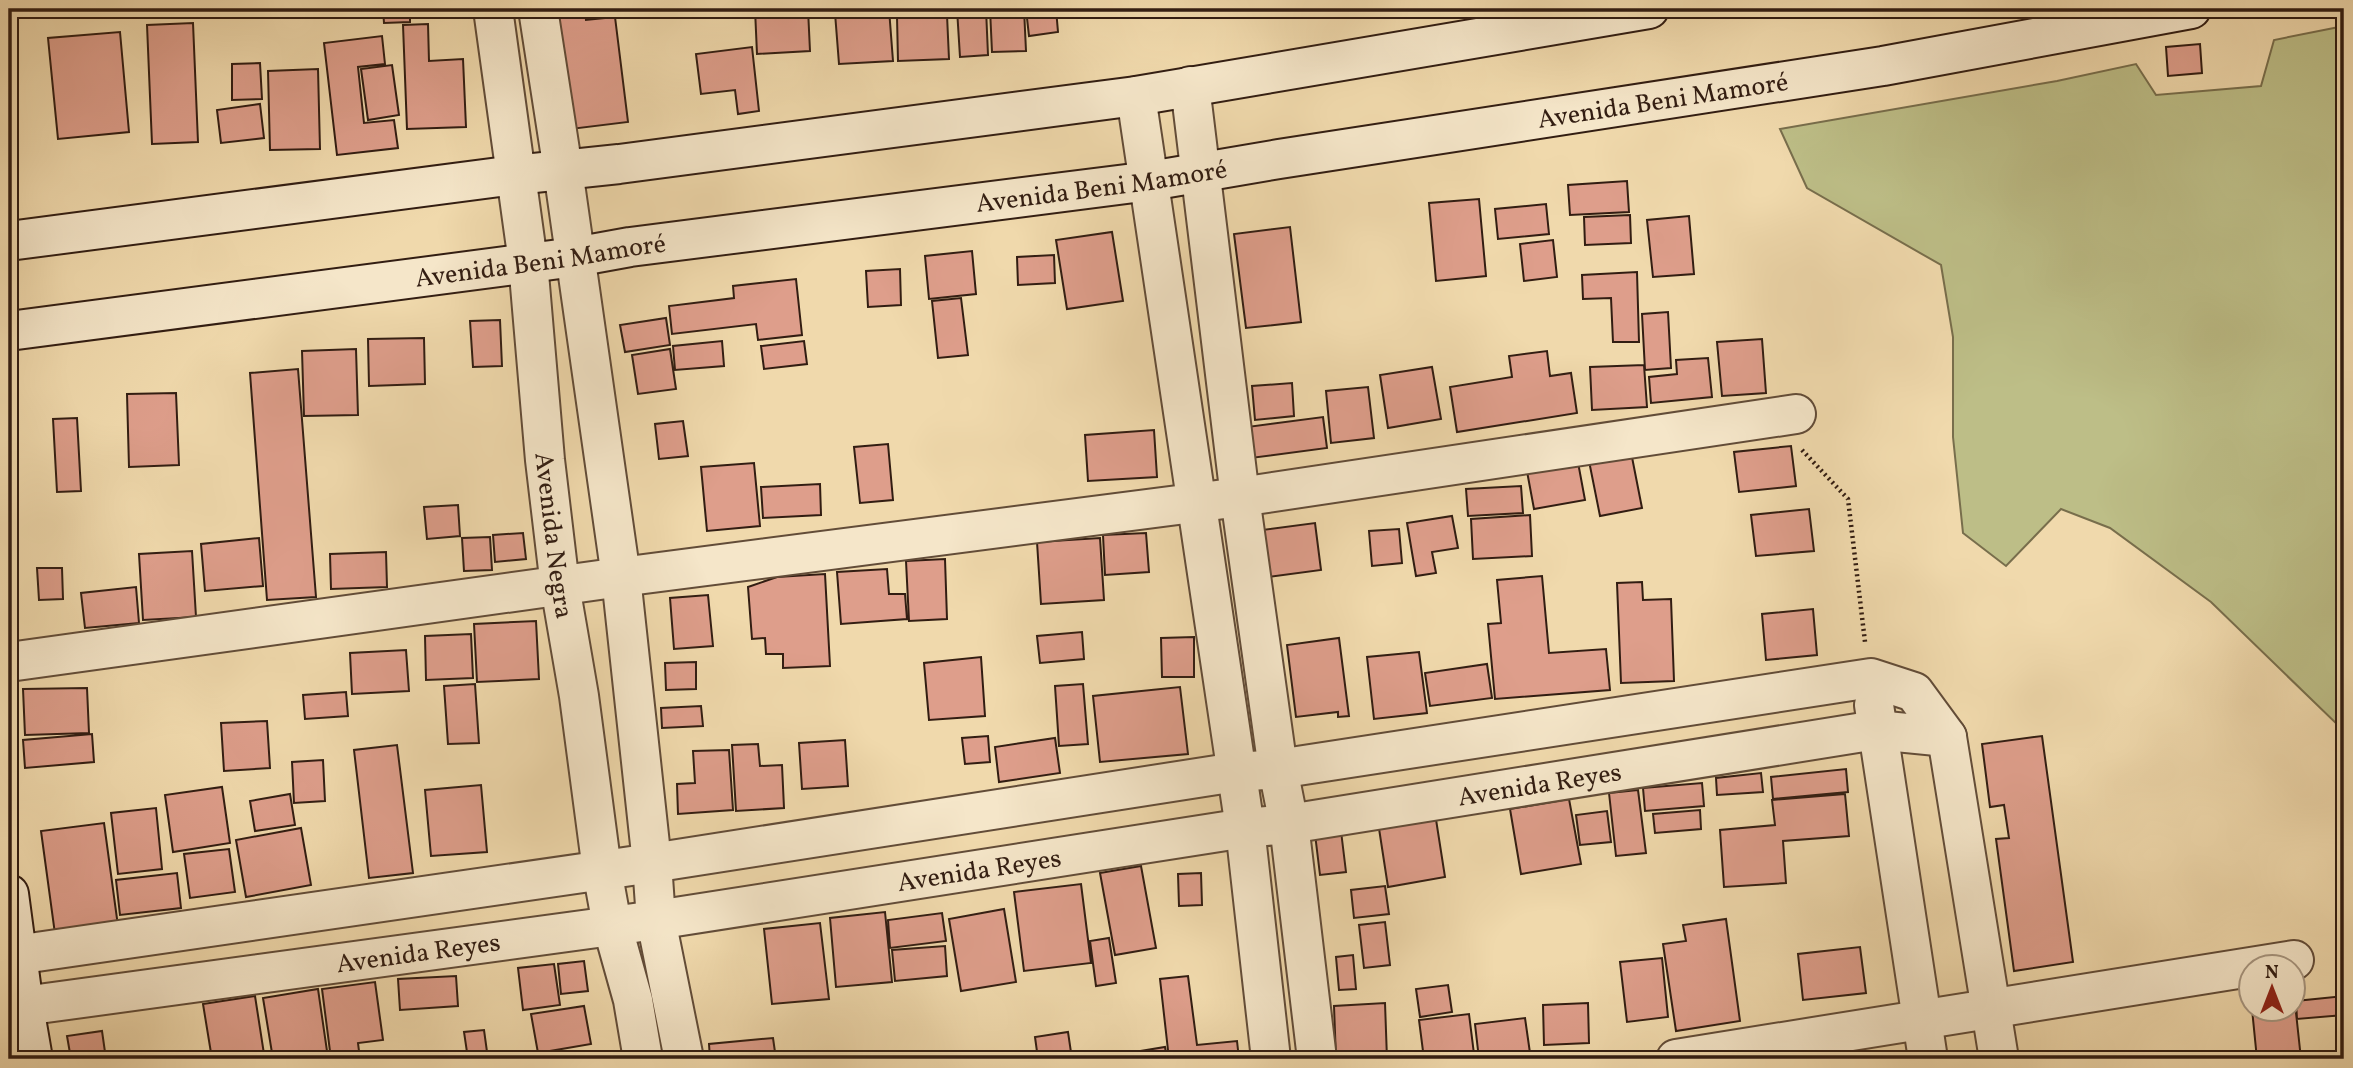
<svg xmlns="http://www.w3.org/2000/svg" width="2353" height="1068" font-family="Vollkorn,serif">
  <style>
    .green { fill: #bdbe87; stroke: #786e4c; stroke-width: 2 }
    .building { fill: #de9e8b; stroke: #321d12; stroke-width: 2 }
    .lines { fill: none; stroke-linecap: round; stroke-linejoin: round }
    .street-casing { stroke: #624c38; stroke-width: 42 }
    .secondary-casing { stroke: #321d12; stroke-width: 42 }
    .path { stroke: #321d12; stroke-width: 4.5; stroke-dasharray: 2 3.5; stroke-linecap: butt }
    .street { stroke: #f5e6c9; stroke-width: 38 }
    .secondary { stroke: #f5e6c9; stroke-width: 38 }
    .labels { text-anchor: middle; stroke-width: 6; stroke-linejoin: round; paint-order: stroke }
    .street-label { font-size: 26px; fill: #321d12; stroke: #f5e6c9 }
  </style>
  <rect width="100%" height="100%" fill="#f0d9ac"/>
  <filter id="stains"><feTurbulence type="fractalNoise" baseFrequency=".00286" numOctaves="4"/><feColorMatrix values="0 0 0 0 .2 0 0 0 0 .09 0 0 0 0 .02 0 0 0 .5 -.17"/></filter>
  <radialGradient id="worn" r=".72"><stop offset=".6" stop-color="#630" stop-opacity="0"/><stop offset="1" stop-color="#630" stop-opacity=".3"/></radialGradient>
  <path class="green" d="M2344,26V731L2211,602L2110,528L2061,509L2006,566L1963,533L1953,437V337L1941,265L1807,188L1780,129L2057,81L2136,64L2156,95L2261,86L2274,40Z"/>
  <path class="building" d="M195,9H250V10L195,12Z
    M383,9H410V22L384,23Z
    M557,9H585L586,20L615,17L628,122L571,129Z
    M755,9H808L810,51L757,54Z
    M856,9H889L893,61L839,64L835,13L856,12Z
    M957,9H986L988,55L960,57Z
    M990,9H1024L1026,51L992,52Z
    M1026,9H1056L1058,32L1029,36Z
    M947,15L949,59L898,61L897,17Z
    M193,23L198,142L152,144L147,25Z
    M428,24L429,61L463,59L466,127L407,129L403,25Z
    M120,32L129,132L58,139L48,38Z
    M382,36L385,64L358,67L364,123L394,120L398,148L337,155L324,43Z
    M2200,44L2202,73L2168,76L2166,47Z
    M752,47L759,111L738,114L735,90L701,94L696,54Z
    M260,63L262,99L232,100V64Z
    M392,65L399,115L368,120L361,69Z
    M318,69L320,149L270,150L268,71Z
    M260,104L264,138L221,143L217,110Z
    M1627,181L1629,212L1570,215L1568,185Z
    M1479,199L1486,276L1436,281L1429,203Z
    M1546,204L1549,234L1498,239L1495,209Z
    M1630,215L1631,243L1585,245L1584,217Z
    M1689,216L1694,274L1653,277L1647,220Z
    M1290,227L1301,322L1246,328L1234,234Z
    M1112,232L1123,301L1067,309L1056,240Z
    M1553,240L1557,277L1524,281L1520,244Z
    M972,251L976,294L929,299L925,256Z
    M1054,255L1055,283L1018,285L1017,257Z
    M900,269L901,305L868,307L866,271Z
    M1637,272L1639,342H1613L1611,298L1583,299L1582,275Z
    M796,279L802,335L758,340L756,324L672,334L669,306L734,298L733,286Z
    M961,298L968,355L938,358L932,301Z
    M1668,312L1671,368L1645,370L1642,314Z
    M666,318L670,345L625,352L620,325Z
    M500,320L502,366L473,367L470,321Z
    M424,338L425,384L369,386L368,339Z
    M1762,339L1766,393L1722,396L1717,342Z
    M722,341L724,366L675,370L673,346Z
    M804,341L807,364L764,369L761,346Z
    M356,349L358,415L304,416L302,351Z
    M670,349L676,389L638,394L632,355Z
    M1547,351L1550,376L1571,373L1577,413L1457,432L1450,387L1512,377L1509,356Z
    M1708,358L1712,397L1651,403L1649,377L1677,374L1676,360Z
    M1644,365L1647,407L1592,410L1590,367Z
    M1432,367L1441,419L1388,428L1380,375Z
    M298,369L316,597L267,600L250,373Z
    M1292,383L1294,416L1255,420L1252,386Z
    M1368,387L1374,438L1331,443L1326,391Z
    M176,393L179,465L129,467L127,394Z
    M1323,417L1327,448L1251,458L1247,427Z
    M77,418L81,491L57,492L53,419Z
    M683,421L688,456L659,459L655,424Z
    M1154,430L1157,477L1088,481L1085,435Z
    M888,444L893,500L860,503L854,447Z
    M1791,446L1796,486L1739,492L1734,452Z
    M1630,447L1642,508L1600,516L1588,456Z
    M1577,457L1585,500L1534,509L1526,466Z
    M754,463L760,526L707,531L701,467Z
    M820,484L821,515L763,518L761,487Z
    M1521,486L1523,513L1468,516L1466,489Z
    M458,505L460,536L427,539L424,507Z
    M1809,509L1814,551L1756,556L1751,515Z
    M1530,515L1532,556L1473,559L1471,519Z
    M1452,516L1458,548L1432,552L1436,573L1416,576L1407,523Z
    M1315,523L1321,570L1269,577L1262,530Z
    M1399,529L1402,563L1372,566L1369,531Z
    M523,533L526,559L495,562L493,535Z
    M1146,533L1149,572L1105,575L1103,535Z
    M490,537L492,570L464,571L462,538Z
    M259,538L263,586L205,591L201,544Z
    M1100,538L1104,600L1041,604L1037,542Z
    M192,551L196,617L143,620L139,554Z
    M386,552L387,587L331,589L330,554Z
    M945,559L947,619L909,621L906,561Z
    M37,568H62L63,599L39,600Z
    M887,569L889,594H905L907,619L841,624L837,572Z
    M825,574L830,666L783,668V654H766L765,638L752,639L748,587L777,577Z
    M1542,576L1549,653L1606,649L1610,690L1495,699L1488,624L1501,623L1497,580Z
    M1642,582L1643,600L1671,599L1674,681L1621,683L1617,583Z
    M136,587L139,623L85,628L81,593Z
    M708,595L713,646L674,649L670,598Z
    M1813,609L1817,655L1766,660L1762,614Z
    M536,621L539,679L477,682L474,624Z
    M1082,632L1084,659L1040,663L1037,636Z
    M471,634L473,678L426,680L425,636Z
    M1194,637V677H1162L1161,638Z
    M1339,638L1349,716L1338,717V712L1296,717L1287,645Z
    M406,650L409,691L352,694L350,653Z
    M1419,652L1427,713L1374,719L1367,657Z
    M981,657L985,716L929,720L924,663Z
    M696,662V689L666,690L665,663Z
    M1487,664L1492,698L1430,706L1425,673Z
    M475,684L479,743L448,744L444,686Z
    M1083,684L1088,744L1059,746L1055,686Z
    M1180,687L1188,754L1100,762L1093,696Z
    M87,688L89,733L25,735L23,689Z
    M346,692L348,716L305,719L303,695Z
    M701,706L703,726L662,728L661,708Z
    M267,721L270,768L224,771L221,723Z
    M92,734L94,762L25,768L23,740Z
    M988,736L990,762L965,764L962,738Z
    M2042,736L2073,962L2014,971L1996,839L2009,838L2004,805L1990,807L1982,744Z
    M1055,738L1060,773L999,782L995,747Z
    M845,740L848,786L802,789L799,743Z
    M758,744L760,766L782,765L784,808L736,811L732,745Z
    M397,745L413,873L369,878L354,750Z
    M729,750L733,810L678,814L677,784L695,783L693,751Z
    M323,760L325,801L294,803L292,762Z
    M1846,769L1848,792L1773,799L1771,777Z
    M1761,773L1763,792L1717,795L1716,778Z
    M1702,783L1704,806L1645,811L1643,788Z
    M481,785L487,852L431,856L425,790Z
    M222,787L230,843L173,852L165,795Z
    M1638,790L1646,853L1616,856L1609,793Z
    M290,794L295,825L255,831L250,801Z
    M1845,794L1849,836L1783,841L1786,883L1724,887L1720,830L1775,825L1772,800Z
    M1569,799L1581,864L1521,874L1510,809Z
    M156,808L162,869L118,874L111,813Z
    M1700,810L1701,829L1655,833L1653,814Z
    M1607,811L1611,842L1580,845L1576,815Z
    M1435,813L1445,877L1388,887L1378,822Z
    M104,823L118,926L55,934L41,831Z
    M301,828L311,885L246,897L236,840Z
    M1341,831L1346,872L1320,875L1315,834Z
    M229,849L235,892L190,898L184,854Z
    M1141,866L1156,948L1115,955L1100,873Z
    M177,873L181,908L120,915L116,880Z
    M1201,873L1202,905L1179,906L1178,874Z
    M1081,884L1091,963L1024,971L1014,892Z
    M1385,886L1389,914L1354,918L1351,890Z
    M1004,909L1016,982L961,991L949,919Z
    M885,912L892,982L836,987L830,918Z
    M942,913L946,941L890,948L888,920Z
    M1726,919L1740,1021L1676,1031L1663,944L1686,941L1683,925Z
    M1385,922L1390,965L1364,968L1359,925Z
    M820,923L829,999L772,1004L764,929Z
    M1109,938L1116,983L1096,986L1090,941Z
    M945,946L947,976L895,981L892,950Z
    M1860,947L1866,993L1803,1000L1798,954Z
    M1353,955L1356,989L1339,990L1336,957Z
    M1662,958L1668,1017L1627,1022L1620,962Z
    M584,961L588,991L561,994L558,964Z
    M554,964L560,1005L523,1010L518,968Z
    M456,976L458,1006L400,1010L398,979Z
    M1188,976L1197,1045L1237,1041L1239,1059H1169L1160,979Z
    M375,982L383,1040L358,1043L360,1059H331L322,989Z
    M1448,985L1452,1012L1420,1017L1416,989Z
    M318,989L327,1051L273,1059L263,998Z
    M2294,994L2301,1059H2257L2252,1009H2294Z
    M255,996L264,1054L231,1059H212L203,1004Z
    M2344,996V1015L2297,1019L2296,1001Z
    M1385,1003L1387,1059H1336L1334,1006Z
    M1588,1003L1589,1043L1544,1045L1543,1005Z
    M584,1006L591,1044L538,1053L531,1014Z
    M1469,1014L1474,1054L1424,1059L1419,1020Z
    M1525,1018L1530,1053L1479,1059L1475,1024Z
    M484,1030L488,1059H468L464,1032Z
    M102,1031L106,1059H71L67,1036Z
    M1068,1032L1072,1059H1038L1035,1037Z
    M773,1038L776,1059H710L709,1044Z
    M1165,1047L1167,1059H1105L1104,1057Z"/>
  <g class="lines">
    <defs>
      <g id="street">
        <path id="s1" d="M493,9L528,262L545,460L560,586L579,696L602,870L612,925L633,1000L643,1059"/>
        <path d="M538,9L563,170L621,577L652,863L656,920L684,1059"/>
        <path d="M1190,86L1240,497L1278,769L1289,824L1317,1059"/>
        <path d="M1136,96L1245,828L1271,1059"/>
        <path d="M9,662L621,577L1240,497L1796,414"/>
        <path d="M1874,705L1928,1059"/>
        <path d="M9,956L652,863L1236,772L1278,769L1871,678L1914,692L1947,737L1999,1059"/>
        <path id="s2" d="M9,1008L656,920L1245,828L1289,824L1876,730L1947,737"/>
        <path d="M1676,1059L2294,960"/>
      </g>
      <g id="secondary">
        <path d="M9,241L515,175L619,164L1136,96L1649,9"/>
        <path id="s3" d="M9,331L575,257L630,247L1150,181L1279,159L1883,66L2191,9"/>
        <path d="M9,894L24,1007L33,1059"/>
      </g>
    </defs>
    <use href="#street" class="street-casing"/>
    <use href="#secondary" class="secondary-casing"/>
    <path class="path" d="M1802,450L1848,499L1865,642"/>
    <use href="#street" class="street"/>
    <use href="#secondary" class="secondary"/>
  </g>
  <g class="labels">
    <g class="street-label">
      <text dy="9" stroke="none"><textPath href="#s3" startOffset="1670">Avenida Beni Mamoré</textPath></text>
      <text dy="9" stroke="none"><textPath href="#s3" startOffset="1102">Avenida Beni Mamoré</textPath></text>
      <text dy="9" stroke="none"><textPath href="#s3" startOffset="536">Avenida Beni Mamoré</textPath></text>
      <text dy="9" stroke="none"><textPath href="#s1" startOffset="530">Avenida Negra</textPath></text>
      <text dy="9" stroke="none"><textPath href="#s2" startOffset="1547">Avenida Reyes</textPath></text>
      <text dy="9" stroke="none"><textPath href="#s2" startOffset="980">Avenida Reyes</textPath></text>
      <text dy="9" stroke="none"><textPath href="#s2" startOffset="413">Avenida Reyes</textPath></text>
    </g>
  </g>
  <rect width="2353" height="1068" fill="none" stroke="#f0d9ac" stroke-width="35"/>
  <rect x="10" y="10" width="2332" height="1047" fill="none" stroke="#321d12" stroke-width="3.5"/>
  <rect x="18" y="18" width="2318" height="1033" fill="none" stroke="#321d12" stroke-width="2"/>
  <g transform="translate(2272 988)"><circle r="33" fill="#f5e6c9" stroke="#a79680" stroke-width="2"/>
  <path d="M0-5L12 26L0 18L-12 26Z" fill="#8f2418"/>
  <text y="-10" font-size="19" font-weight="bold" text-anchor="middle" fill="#321d12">N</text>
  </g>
  <rect width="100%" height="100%" filter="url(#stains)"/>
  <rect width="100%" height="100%" fill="url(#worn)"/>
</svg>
